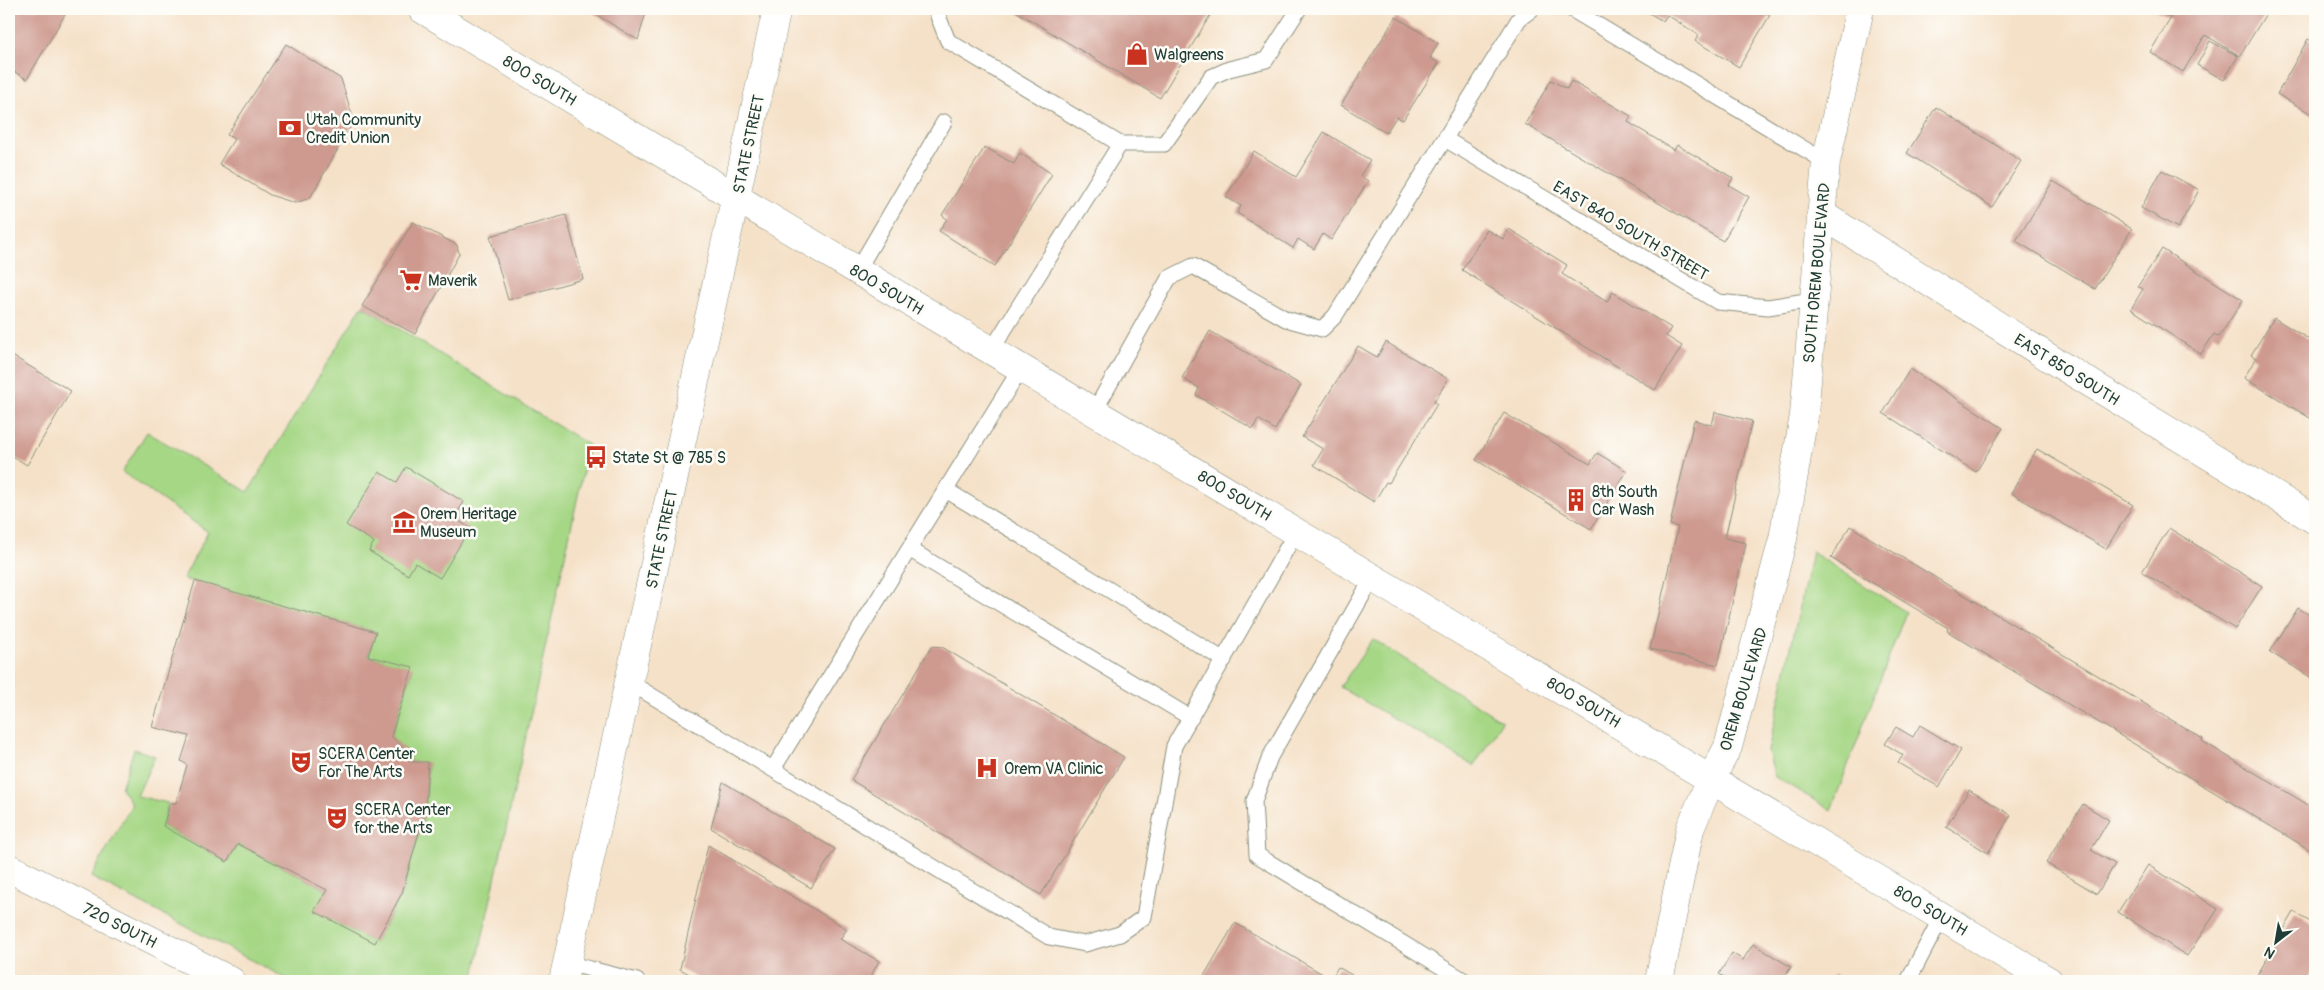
<svg xmlns="http://www.w3.org/2000/svg" width="2324" height="990" font-family="Pangolin,sans-serif">
  <style>
    .green { fill: #a6d785; stroke: #628a5c }
    .building { fill: #ce9a8f }
    .lines { fill: none; stroke-linecap: round; stroke-linejoin: round }
    .lane-casing { stroke: #8a8f7e; stroke-width: 17 }
    .street-casing { stroke: #8a8f7e; stroke-width: 29 }
    .secondary-casing { stroke: #8a8f7e; stroke-width: 29 }
    .primary-casing { stroke: #8a8f7e; stroke-width: 29 }
    .lane { stroke: #fff; stroke-width: 15 }
    .street { stroke: #fff; stroke-width: 28 }
    .secondary { stroke: #fff; stroke-width: 28 }
    .primary { stroke: #fff; stroke-width: 28 }
    .labels { text-anchor: middle; stroke-width: 5; stroke-linejoin: round; paint-order: stroke }
    .poi-label { font-size: 16px; fill: #1f3d34; stroke: #fdfcf7; text-anchor: start }
    .street-label { font-size: 16px; fill: #1f3d34; stroke: #fdfcf7 }
  </style>
  <rect width="100%" height="100%" fill="#fdfcf7"/>
  <filter id="ink" filterUnits="userSpaceOnUse"><feTurbulence type="fractalNoise" baseFrequency=".02" numOctaves="2"/><feDisplacementMap in="SourceGraphic" scale="10" xChannelSelector="R" yChannelSelector="G"/><feConvolveMatrix kernelMatrix="1 2 1 2 8 2 1 2 1" color-interpolation-filters="sRGB"/></filter>
  <filter id="wash" filterUnits="userSpaceOnUse"><feTurbulence type="fractalNoise" baseFrequency=".0096" numOctaves="4" result="noise"/><feDisplacementMap in="SourceGraphic" scale="20" xChannelSelector="R" yChannelSelector="G"/><feGaussianBlur stdDeviation="1.12" result="paint"/><feColorMatrix in="noise" values="0 0 0 0 0 0 0 0 0 0 0 0 0 0 0 0 0 1.4 0 .05"/><feComposite in="paint" operator="in"/></filter>
  <g filter="url(#wash)">
    <rect width="100%" height="100%" fill="#f5e1c8"/>
    <path class="green" d="M362,306L589,445L473,981H291L91,877L132,804L121,788L134,749L155,756L137,796L168,803L163,826L227,862L238,844L327,890L315,911L375,943L402,893L425,811L428,763L410,762L407,752L391,736L413,668L368,656L376,632L183,579L208,532L122,472L147,432L248,492Z
      M1812,552L1906,612L1831,810L1775,777L1768,751Z
      M1373,639L1502,721L1474,766L1340,687Z"/>
    <g id="blocks">
      <path class="building" d="M9,9H64L67,11L27,79L9,69Z
        M587,9H647L638,40Z
        M1012,9H1214L1160,98Z
        M1642,9H1760L1770,15L1739,67L1695,41L1699,35L1667,15L1663,21Z
        M2154,9H2261L2267,12L2240,56L2205,35L2183,72L2150,52L2171,18Z
        M1396,17L1438,43L1430,58L1439,63L1403,120L1396,117L1386,133L1341,105Z
        M2308,39L2315,43V116L2277,94Z
        M2210,41L2238,56L2224,80L2197,65Z
        M286,44L341,79L354,121L310,198L295,203L270,195L219,164L234,139L227,135Z
        M1551,80L1567,89L1571,81L1631,116L1628,122L1674,150L1677,145L1733,178L1729,185L1749,197L1723,241L1525,124Z
        M1936,107L2021,161L1992,207L1907,153Z
        M1324,132L1370,160L1360,176L1368,181L1331,240L1323,234L1314,249L1298,239L1293,248L1237,213L1241,206L1226,197L1254,151L1296,177Z
        M985,147L1014,164L1020,153L1052,174L995,266L939,231L947,219L942,215Z
        M2162,170L2199,190L2178,228L2141,208Z
        M2053,181L2132,229L2095,289L2016,241Z
        M566,215L583,279L508,300L490,236Z
        M413,222L457,245L459,254L415,334L362,306Z
        M1509,229L1567,265L1562,274L1607,302L1613,292L1671,328L1666,336L1682,346L1655,390L1462,270L1487,230L1503,239Z
        M2162,249L2243,300L2219,337L2214,334L2201,354L2131,309L2143,289L2138,286Z
        M2274,318L2315,343V421L2244,378L2256,358L2251,355Z
        M1210,331L1301,385L1275,430L1258,419L1253,429L1196,395L1199,388L1182,378Z
        M1386,342L1448,379L1434,402L1437,404L1389,483L1386,482L1374,502L1314,465L1323,449L1302,437L1358,346L1377,357Z
        M9,354L71,391L27,465L9,454Z
        M1910,369L2003,428L1976,472L1883,413Z
        M1715,412L1752,421L1725,538L1746,543L1718,665L1650,649L1678,527L1670,525L1694,420L1712,425Z
        M1504,413L1590,464L1597,453L1627,471L1591,529L1476,460Z
        M2037,449L2133,505L2106,549L2011,493Z
        M406,467L464,502L454,518L470,528L440,578L415,563L408,575L369,551L374,542L346,525L379,472L397,482Z
        M1850,526L2203,739L2202,741L2315,809V853L1947,631L1948,628L1831,558Z
        M2169,528L2262,586L2235,629L2142,572Z
        M195,581L376,632L368,656L413,667L391,736L407,752L410,762H428L425,811L402,893L375,943L314,911L327,890L238,844L227,862L163,826L170,803H176L187,765L181,761L189,736L152,727Z
        M2298,608L2315,618V680L2270,652Z
        M932,646L942,647L1124,757L1041,895L851,780Z
        M1920,725L1961,750L1939,787L1898,763L1903,755L1885,744L1896,727L1913,737Z
        M723,782L835,849L811,888L711,828Z
        M1969,790L2011,815L1988,853L1946,827Z
        M2083,804L2109,820L2091,850L2115,864L2097,894L2046,863Z
        M708,845L847,929L840,939L879,961L868,981H702L680,969Z
        M2148,865L2218,909L2187,956L2118,912Z
        M2294,912L2315,925V968L2308,981H2254Z
        M1235,923L1331,979L1338,967L1362,981H1201Z
        M1753,944L1791,967L1782,981H1731L1719,974L1732,953L1743,960Z
        M1834,974L1847,981H1830Z"/>
    </g>
  </g>
  <g filter="url(#ink)">
    <use href="#blocks" fill-opacity="0" stroke="#8a8f7e" stroke-width="1"/>
    <g class="lines">
      <defs>
        <path id="lane" d="M940,9L938,16L948,41L1120,144
          M1571,9L1826,162
          M1445,139L1718,302L1768,307L1812,300
          M857,271L944,122
          M991,351L1120,144H1164L1211,77L1229,69L1266,60L1299,9
          M1094,412L1169,278L1193,266L1286,319L1322,329L1335,316L1519,19L1532,9
          M946,490L1224,660
          M909,549L1191,718
          M1373,577L1270,757L1254,801L1257,855L1465,981
          M629,682L1049,937L1085,944L1120,934L1144,917L1174,746L1296,532
          M773,769L1021,368
          M567,963L637,981
          M1908,981L1942,916"/>
        <path id="street" d="M1821,214L2059,364L2315,520
          M9,868L231,981"/>
        <path id="secondary" d="M422,9C962,337 1509,654 2049,981
          M1659,981L1690,829L1711,779L1728,747L1783,539L1804,415L1826,162L1860,9"/>
        <path id="primary" d="M563,981L777,9"/>
      </defs>
      <use href="#lane" class="lane-casing"/>
      <use href="#street" class="street-casing"/>
      <use href="#secondary" class="secondary-casing"/>
      <use href="#primary" class="primary-casing"/>
      <use href="#lane" class="lane"/>
      <use href="#street" class="street"/>
      <use href="#secondary" class="secondary"/>
      <use href="#primary" class="primary"/>
    </g>
  </g>
  <defs>
    <symbol id="shop-bare" viewBox="-9 -9 18 18"><path d="M-5-2.5h2.3a2.7 3.5 0 0 1 5.4 0H5L5.5 6h-11ZM-1.5-2.5h3a1.5 2.3 0 0 0-3 0Z" fill="#c8321e" stroke="#fdfcf7" stroke-width="2.5" paint-order="stroke"/></symbol>
    <symbol id="bank-bare" viewBox="-9 -9 18 18"><path d="M-6-4H6V4H-6ZM0-2.3a2.3 2.3 0 1 0 0 4.6a2.3 2.3 0 1 0 0-4.6Z" fill="#c8321e" stroke="#fdfcf7" stroke-width="2.5" paint-order="stroke"/></symbol>
    <symbol id="supermarket-bare" viewBox="-9 -9 18 18"><path d="M-6-5.5h2.5l.6 2H6L4.5 2H-2.5L-4.4-4H-6ZM-1.5 3.2a1.3 1.3 0 1 0 .1 0ZM3 3.2a1.3 1.3 0 1 0 .1 0Z" fill="#c8321e" stroke="#fdfcf7" stroke-width="2.5" paint-order="stroke"/></symbol>
    <symbol id="bus-bare" viewBox="-9 -9 18 18"><path d="M-5-6H5V4H4V6H2V4H-2V6H-4V4H-5ZM-3.5-4V0h7V-4ZM-3.5 1.2v1.5H-2V1.2ZM2 1.2v1.5H3.5V1.2Z" fill="#c8321e" stroke="#fdfcf7" stroke-width="2.5" paint-order="stroke"/></symbol>
    <symbol id="building-bare" viewBox="-9 -9 18 18"><path d="M-4-6H4V6H1V3H-1V6H-4ZM-2.5-4.3h1.7v1.8h-1.7ZM.8-4.3h1.7v1.8H.8ZM-2.5-1h1.7V.8h-1.7ZM.8-1h1.7V.8H.8Z" fill="#c8321e" stroke="#fdfcf7" stroke-width="2.5" paint-order="stroke"/></symbol>
    <symbol id="museum-bare" viewBox="-9 -9 18 18"><path d="M0-6L6-3V-2H-6V-3ZM-5-1h2V3h-2ZM-1-1h2V3h-2ZM3-1h2V3H3ZM-6 4H6V6H-6Z" fill="#c8321e" stroke="#fdfcf7" stroke-width="2.5" paint-order="stroke"/></symbol>
    <symbol id="theatre-bare" viewBox="-9 -9 18 18"><path d="M-5-5.5Q0-4 5-5.5V0Q5 5 0 6Q-5 5-5 0ZM-3.3-2.5H-1v1.5H-3.3ZM1-2.5H3.3v1.5H1ZM-2.8 1Q0 5.5 2.8 1Z" fill="#c8321e" stroke="#fdfcf7" stroke-width="2.5" paint-order="stroke"/></symbol>
    <symbol id="hospital-bare" viewBox="-9 -9 18 18"><path d="M-5-5h3v3.5h4V-5h3V5h-3V1.5h-4V5h-3Z" fill="#c8321e" stroke="#fdfcf7" stroke-width="2.5" paint-order="stroke"/></symbol>
  </defs>
  <g fill-rule="evenodd">
    <use href="#shop-bare" x="1121" y="38" width="32" height="32"/>
    <use href="#bank-bare" x="274" y="112" width="32" height="32"/>
    <use href="#supermarket-bare" x="395" y="264" width="32" height="32"/>
    <use href="#bus-bare" x="580" y="441" width="32" height="32"/>
    <use href="#building-bare" x="1560" y="484" width="32" height="32"/>
    <use href="#museum-bare" x="388" y="506" width="32" height="32"/>
    <use href="#theatre-bare" x="285" y="746" width="32" height="32"/>
    <use href="#hospital-bare" x="971" y="752" width="32" height="32"/>
    <use href="#theatre-bare" x="321" y="802" width="32" height="32"/>
  </g>
  <g class="labels">
    <g class="poi-label">
      <text x="1154" y="60">Walgreens</text>
      <text x="306" y="125">Utah Community<tspan x="306" dy="18">Credit Union</tspan></text>
      <text x="428" y="286">Maverik</text>
      <text x="612" y="463">State St @ 785 S</text>
      <text x="1592" y="497">8th South<tspan x="1592" dy="18">Car Wash</tspan></text>
      <text x="420" y="519">Orem Heritage<tspan x="420" dy="18">Museum</tspan></text>
      <text x="318" y="759">SCERA Center<tspan x="318" dy="18">For The Arts</tspan></text>
      <text x="1004" y="774">Orem VA Clinic</text>
      <text x="354" y="815">SCERA Center<tspan x="354" dy="18">for the Arts</tspan></text>
    </g>
    <g class="street-label">
      <text transform="translate(540 80) rotate(31)" y="6">800 SOUTH</text>
      <text transform="translate(748 144) rotate(-78)" y="6">STATE STREET</text>
      <text transform="translate(1631 230) rotate(31)" y="6">EAST 840 SOUTH STREET</text>
      <text transform="translate(1816 273) rotate(-85)" y="6">SOUTH OREM BOULEVARD</text>
      <text transform="translate(887 289) rotate(31)" y="6">800 SOUTH</text>
      <text transform="translate(2067 369) rotate(32)" y="6">EAST 850 SOUTH</text>
      <text transform="translate(1235 495) rotate(31)" y="6">800 SOUTH</text>
      <text transform="translate(661 539) rotate(-78)" y="6">STATE STREET</text>
      <text transform="translate(1743 689) rotate(-73)" y="6">OREM BOULEVARD</text>
      <text transform="translate(1584 702) rotate(31)" y="6">800 SOUTH</text>
      <text transform="translate(1931 910) rotate(31)" y="6">800 SOUTH</text>
      <text transform="translate(120 925) rotate(27)" y="6">720 SOUTH</text>
    </g>
  </g>
  <rect width="2324" height="990" fill="none" stroke="#fdfcf7" stroke-width="30"/>
  <g transform="translate(2276 942) rotate(211)" stroke="#fdfcf7" stroke-width="4" paint-order="stroke">
  <path d="M0-4L9 19L0 12L-9 19Z" fill="#1f3d34"/>
  <text y="-8" font-size="14" font-weight="bold" text-anchor="middle" fill="#1f3d34">N</text>
  </g>
</svg>
